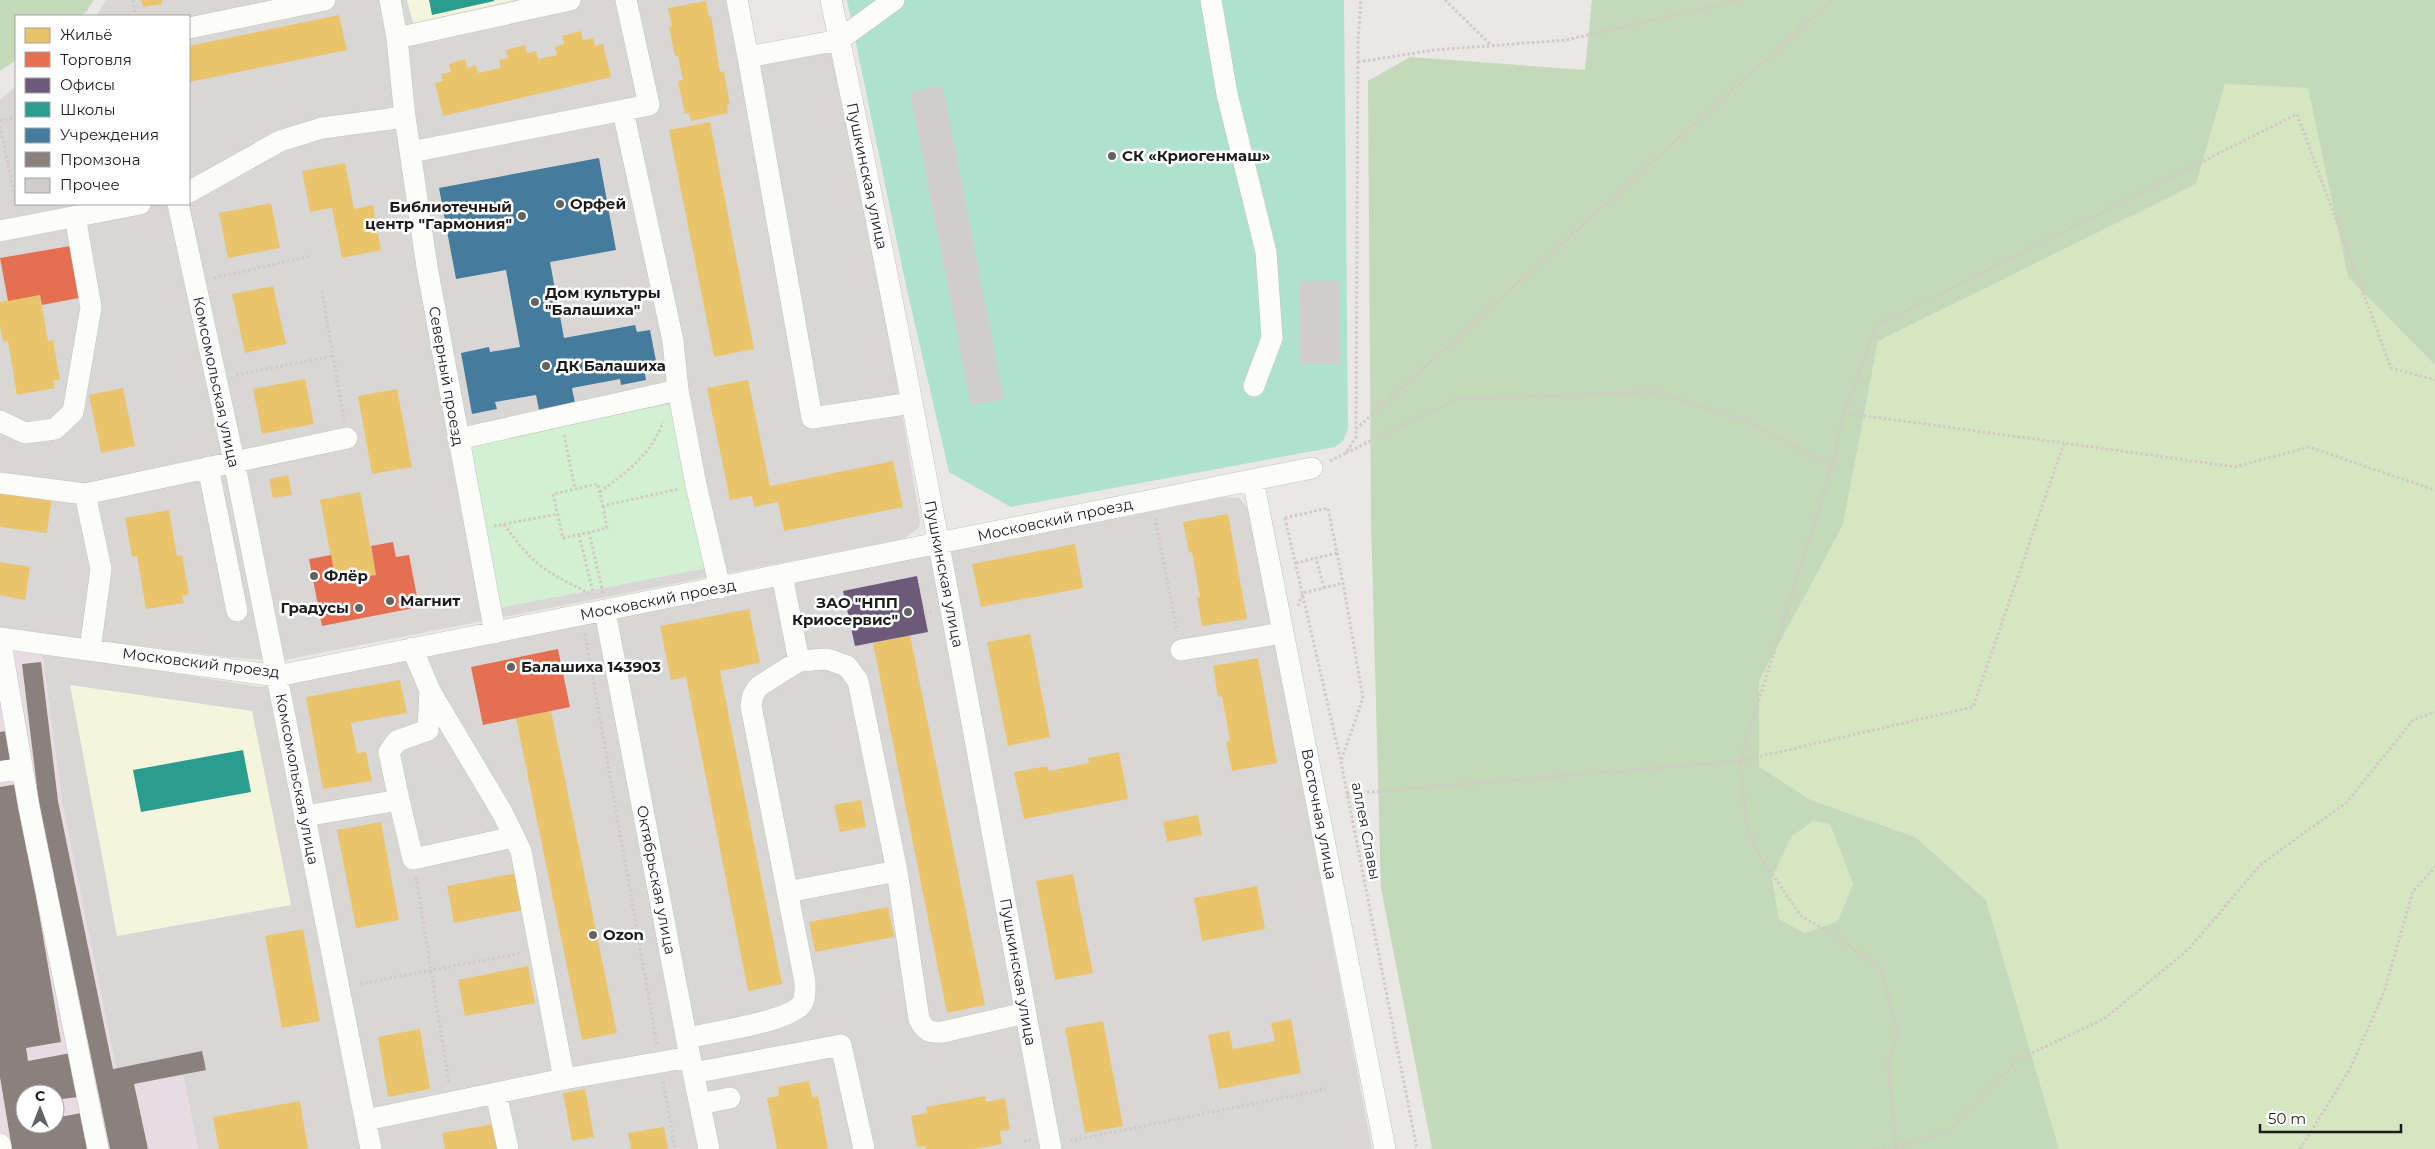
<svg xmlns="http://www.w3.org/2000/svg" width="2435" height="1149" font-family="Montserrat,sans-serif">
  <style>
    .residential { fill: #d9d7d5 }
    .industrial { fill: #e8dce2; fill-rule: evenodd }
    .education { fill: #f4f5dd }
    .religious { fill: #d8d7d5 }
    .grass { fill: #d5e7c2 }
    .forest { fill: #c3d9b9; fill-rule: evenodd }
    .park { fill: #d1f1d2 }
    .pitch { fill: #afe1cf }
    .homes { fill: #e9c46a }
    .shops { fill: #e76f51 }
    .offices { fill: #6d597a }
    .schools { fill: #2a9d8f }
    .public { fill: #457b9d }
    .industry { fill: #8a817c }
    .building { fill: #d0cecb }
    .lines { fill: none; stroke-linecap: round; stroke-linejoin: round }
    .minor-casing { stroke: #c2c2c0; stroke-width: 22 }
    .path { stroke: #d5c7c4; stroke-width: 3; stroke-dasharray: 2.5 2.5; stroke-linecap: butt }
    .minor { stroke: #fcfcfb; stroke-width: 21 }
    .poi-dot { fill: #636361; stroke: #fff; stroke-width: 2 }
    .labels { text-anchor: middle; stroke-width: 5; stroke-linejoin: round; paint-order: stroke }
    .poi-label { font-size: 15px; font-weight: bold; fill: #1b1b1b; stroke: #fff; text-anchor: start }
    .street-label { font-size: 15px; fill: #1b1b1b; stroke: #fff }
  </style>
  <rect width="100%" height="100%" fill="#eae8e4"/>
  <path class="residential" d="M106,0H737L748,57L839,40L920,520L919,528L903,539L279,661L227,657L0,628V100L16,86V204H189V16H96Z
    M1224,497L1239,498L1250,511L1372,1149H198L182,1070L119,1082L62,802L42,652L260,687L281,685Z"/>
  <path class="industrial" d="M0,648L42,652L62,802L119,1082L182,1070L198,1149H0ZM25,1094H55V1124H25Z"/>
  <path class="education" d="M407,0H515L413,23Z
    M70,685L252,711L291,905L117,936Z"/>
  <path class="religious" d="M1001,1038L1006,1063L891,1085L887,1059Z
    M754,1085L767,1149H740L729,1090Z"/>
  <path class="grass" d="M2225,84L2308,88L2348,277L2435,365V1149H2059L1986,900L1915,837L1811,800L1759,767V681L1843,525L1878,341L2196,184Z
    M1813,821L1830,824L1853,884L1838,921L1805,933L1779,919L1772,878L1791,837Z"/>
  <path class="forest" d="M0,0H94L86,12L80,16H16V60L0,71Z
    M1592,0H2435V365L2348,277L2308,88L2225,84L2196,184L1878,341L1843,525L1759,681V767L1811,800L1915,837L1986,900L2059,1149H1432L1381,888L1371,520L1368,81L1410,57L1585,70ZM1813,821L1830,824L1853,884L1838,921L1805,933L1779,919L1772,878L1791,837Z"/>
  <path class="park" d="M669,404L707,568L499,608L467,445Z"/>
  <path class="pitch" d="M847,0H1344L1348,429L1343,441L1335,447L1011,507L949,472L905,281Z"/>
  <path class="homes" d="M141,0H162V4L143,7Z
    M706,1L709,17L711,16L720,72L724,71L730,104L727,105L728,113L691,121L689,113L685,114L678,81L683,80L678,56H675L669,27L672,26L668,8Z
    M339,15L347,50L189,82V46Z
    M581,31L583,40L593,38L595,46L603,44L611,77L443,116L435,83L443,81L441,74L451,72L449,64L465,59L467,68L476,65L478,73L501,68L499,60L508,58L506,50L525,45L527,53L536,51L538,59L557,55L555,47L564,44L562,36Z
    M710,122L754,349L714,357L669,130Z
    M345,163L354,209L373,205L381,250L342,258L332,208L310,212L302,171Z
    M271,203L280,248L228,258L219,213Z
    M273,286L286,344L245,353L232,294Z
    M40,295L48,341L53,340L60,379L53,381L55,388L17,395L8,341L3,342L0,326V302Z
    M305,379L314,424L262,434L253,389Z
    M748,380L770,486L893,461L903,507L784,531L778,502L754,507L752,496L730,500L707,388Z
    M123,388L135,446L101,453L89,395Z
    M397,389L412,467L372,474L358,396Z
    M288,475L292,495L273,498L269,479Z
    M0,490L52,497L47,533L0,527Z
    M360,492L376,575L336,582L320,500Z
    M169,510L177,556L182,555L189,594L182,596L184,603L146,609L137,556L132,557L125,518Z
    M1228,514L1247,619L1202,626L1197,597H1200L1192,552L1189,553L1183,522Z
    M1075,544L1083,588L981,607L972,564Z
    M0,562L30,567L25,600L0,595Z
    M749,609L760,663L720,671L782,984L748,991L686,677L671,680L660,626Z
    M1030,634L1050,737L1008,746L987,642Z
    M910,635L985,1005L947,1013L873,643Z
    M1258,658L1277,763L1232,771L1226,742L1230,741L1222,696L1218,697L1213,666Z
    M400,680L407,713L351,723L357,753L366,752L372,781L323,789L306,697Z
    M551,711L617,1033L582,1040L516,718Z
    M1119,752L1128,799L1024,819L1014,772L1047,766L1049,771L1089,763L1088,758Z
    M861,800L866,827L840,832L834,805Z
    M1198,815L1202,835L1167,842L1163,822Z
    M381,822L399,920L356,928L337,830Z
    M517,873L524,910L454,923L447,886Z
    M1073,874L1093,973L1055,980L1036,881Z
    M1257,886L1265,929L1202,941L1194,898Z
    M888,907L894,937L815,952L809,922Z
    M303,929L320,1021L282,1028L265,936Z
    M528,966L535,1003L465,1016L458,980Z
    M1291,1019L1301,1073L1219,1089L1208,1035L1229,1031L1233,1049L1275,1041L1271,1023Z
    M1103,1021L1123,1126L1085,1133L1065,1028Z
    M420,1029L430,1089L388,1097L378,1037Z
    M809,1081L812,1097L818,1096L828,1149H777L767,1098L779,1096L778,1087Z
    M585,1089L594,1137L572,1141L563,1093Z
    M985,1096L986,1102L1005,1098L1010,1130L1000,1131L1002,1144L974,1149H926L925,1146L917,1147L911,1116L927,1113L926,1107Z
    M300,1101L308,1149H219L213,1117Z
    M494,1124L498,1149H445L442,1133Z
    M664,1127L668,1149H631L628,1133Z"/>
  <path class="shops" d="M70,246L79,298L42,305L40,295L8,301L0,258Z
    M393,542L396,557L409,555L419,607L322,626L309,559L331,555L336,582L376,575L371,546Z
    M558,649L570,707L483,725L471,667Z"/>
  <path class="offices" d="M917,576L928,632L855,646L843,591Z"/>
  <path class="schools" d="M429,0H494V1L432,15Z
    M243,750L251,792L141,812L133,770Z"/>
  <path class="public" d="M599,158L616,250L550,262L564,338L635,325L637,332L650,330L656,361L643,363L646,380L621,385L620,379L572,388L575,403L539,410L536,395L495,402L497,409L472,414L461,353L489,347L490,352L520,347L506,270L456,279L439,188Z"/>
  <path class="industry" d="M41,662L58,801L113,1069L202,1051L206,1070L134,1084L148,1149H110L39,804L22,664Z
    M6,731L12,762L0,764V732Z
    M17,784L61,1042L26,1048L28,1061L71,1053L78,1097L55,1100V1094H25V1124H55V1118L81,1113L88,1149H12L0,1077V787Z"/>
  <path class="building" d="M943,86L1004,399L971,405L910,92Z
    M1299,281H1339L1340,364H1300Z"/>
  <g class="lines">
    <defs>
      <path id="minor" d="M390,0L397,38L405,117L427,267L495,633
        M737,0L748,57
        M831,0C912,381 979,766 1051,1149
        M894,0L839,40L748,57L812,418L912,403
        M1211,0L1227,94L1266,252L1272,338L1254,386
        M189,28L325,0
        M397,38L570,0
        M623,111L673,341L678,390L696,485L720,588
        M411,152L649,105L626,0
        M189,192L280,141L322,128L405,117
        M178,204L234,461L371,1149
        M0,231L140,204
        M0,421L25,433L55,429L73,412L91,307L75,216
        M458,439L678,390
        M208,467L237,611
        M1253,480L1385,1149
        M0,483L85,494
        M782,575L799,661
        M605,611L690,1057L709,1149
        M0,638L277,676L1312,468
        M0,638L29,807L98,1149
        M412,648L431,693L502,812L521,851L564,1079L690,1057
        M90,650L101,569L85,494L347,438
        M1181,650L1283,633
        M0,772L22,768
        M399,800L389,752L397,741L428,730L430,691
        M305,816L399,800L413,859L514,837
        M787,892L897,871
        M686,1038C709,1033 788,1022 801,1005C806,999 805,990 805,982L751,706L753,695L758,687L799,661L827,659L847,666L858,681L897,871L919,1019C925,1031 929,1033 943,1032L1025,1013
        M693,1073L841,1045L864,1149
        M700,1104L730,1098
        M366,1120L496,1093
        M0,1144L1,1149
        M508,1149L496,1093L564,1079"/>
    </defs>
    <use href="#minor" class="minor-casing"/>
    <path class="path" d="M133,0L136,16
      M1445,0L1491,45
      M1358,62L1434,50L1566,40L1740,0
      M0,121L16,117
      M0,126L16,203
      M214,278L311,256
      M322,291L344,421
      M236,375L332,356
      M1844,413L2064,443
      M1356,429L1832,0
      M564,435L575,489
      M1346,453L1457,399L1658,392L1748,421L1832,467
      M1330,461L1346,453L1356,437L1358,40L1361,0
      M600,492C625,473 652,454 663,422
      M603,506L607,528L563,538L553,494L598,484L603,506L679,489
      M1155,518L1177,632
      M1285,518L1341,762L1417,1149
      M1285,518L1328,508L1343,583L1363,698L1341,761
      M504,524C532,564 545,572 589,593
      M494,526L558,514
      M589,532L603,593
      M579,535L593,592
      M1296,563L1316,558
      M1324,588L1316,558L1337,553
      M1298,606L1303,593L1343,583
      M924,613L934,612
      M585,633L657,1045
      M1347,794L1740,761L1973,707L2064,443L2235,467L2309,447L2435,490
      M416,877L449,1083
      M360,984L521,953
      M663,1081L675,1149
      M1024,1141L1031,1140
      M1070,1141L1326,1089
      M1896,1147L1947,1132L2019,1059L2104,1019L2189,949L2260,865L2347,802L2413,720L2435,712
      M1873,1149L1896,1147L1888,1062L1898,1033L1881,969L1835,935L1801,916L1757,852L1746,820L1740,761L1832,467L1844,413L1876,326L2297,114L2391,368L2435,380
      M2300,1149L2350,1069L2384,992L2413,891L2435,867"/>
    <use href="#minor" class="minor"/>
  </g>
  <g class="poi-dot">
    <circle cx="1112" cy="156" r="5"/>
    <circle cx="560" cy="204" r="5"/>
    <circle cx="522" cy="216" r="5"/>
    <circle cx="535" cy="302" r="5"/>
    <circle cx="546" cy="366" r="5"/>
    <circle cx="314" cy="576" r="5"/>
    <circle cx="390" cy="601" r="5"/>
    <circle cx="359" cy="608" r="5"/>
    <circle cx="908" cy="612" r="5"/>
    <circle cx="511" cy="667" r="5"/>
    <circle cx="593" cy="935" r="5"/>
  </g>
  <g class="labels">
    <g class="poi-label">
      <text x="1122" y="161">СК «Криогенмаш»</text>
      <text x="570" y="209">Орфей</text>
      <text x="512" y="212" text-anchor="end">Библиотечный<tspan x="512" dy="17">центр "Гармония"</tspan></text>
      <text x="545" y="298">Дом культуры<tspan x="545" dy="17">"Балашиха"</tspan></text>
      <text x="556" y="371">ДК Балашиха</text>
      <text x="324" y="581">Флёр</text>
      <text x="400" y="606">Магнит</text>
      <text x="898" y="608" text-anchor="end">ЗАО "НПП<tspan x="898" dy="17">Криосервис"</tspan></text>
      <text x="349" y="613" text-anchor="end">Градусы</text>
      <text x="521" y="672">Балашиха 143903</text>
      <text x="603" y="940">Ozon</text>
    </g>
    <g class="street-label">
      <text transform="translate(867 176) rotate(78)" y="5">Пушкинская улица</text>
      <text transform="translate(446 376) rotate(80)" y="5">Северный проезд</text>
      <text transform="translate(216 382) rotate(78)" y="5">Комсомольская улица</text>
      <text transform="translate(1055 520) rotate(-12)" y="5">Московский проезд</text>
      <text transform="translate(944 574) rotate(79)" y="5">Пушкинская улица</text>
      <text transform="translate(658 600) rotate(-11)" y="5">Московский проезд</text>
      <text transform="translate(201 663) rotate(7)" y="5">Московский проезд</text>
      <text transform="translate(297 779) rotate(79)" y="5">Комсомольская улица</text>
      <text transform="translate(1319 814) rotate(79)" y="5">Восточная улица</text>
      <text transform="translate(1366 831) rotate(79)" y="5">аллея Славы</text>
      <text transform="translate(656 880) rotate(79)" y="5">Октябрьская улица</text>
      <text transform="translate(1018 972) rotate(80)" y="5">Пушкинская улица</text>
    </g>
  </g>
  <rect x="15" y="15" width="175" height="190" fill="#ffffff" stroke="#a4a4a4"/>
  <rect x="25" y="28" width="25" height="15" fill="#e9c46a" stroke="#a4a4a4"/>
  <text x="60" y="40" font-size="15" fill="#1b1b1b">Жильё</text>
  <rect x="25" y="52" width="25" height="15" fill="#e76f51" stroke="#a4a4a4"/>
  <text x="60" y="65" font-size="15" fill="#1b1b1b">Торговля</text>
  <rect x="25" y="78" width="25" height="15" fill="#6d597a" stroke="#a4a4a4"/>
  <text x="60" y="90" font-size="15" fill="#1b1b1b">Офисы</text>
  <rect x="25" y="102" width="25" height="15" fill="#2a9d8f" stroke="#a4a4a4"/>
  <text x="60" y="115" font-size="15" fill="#1b1b1b">Школы</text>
  <rect x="25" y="128" width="25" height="15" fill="#457b9d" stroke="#a4a4a4"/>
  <text x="60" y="140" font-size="15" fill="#1b1b1b">Учреждения</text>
  <rect x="25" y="152" width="25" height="15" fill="#8a817c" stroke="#a4a4a4"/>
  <text x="60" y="165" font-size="15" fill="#1b1b1b">Промзона</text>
  <rect x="25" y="178" width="25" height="15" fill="#d0cecb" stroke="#a4a4a4"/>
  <text x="60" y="190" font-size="15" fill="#1b1b1b">Прочее</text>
  <g transform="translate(40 1109)"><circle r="24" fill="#ffffff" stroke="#a4a4a4"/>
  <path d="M0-4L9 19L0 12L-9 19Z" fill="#636361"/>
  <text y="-8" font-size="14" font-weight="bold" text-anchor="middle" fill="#1b1b1b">С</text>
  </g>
  <path d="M2260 1124v8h141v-8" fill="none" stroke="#1b1b1b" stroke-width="2.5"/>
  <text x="2268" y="1124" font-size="15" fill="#1b1b1b" stroke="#ffffff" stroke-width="4" paint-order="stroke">50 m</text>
</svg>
